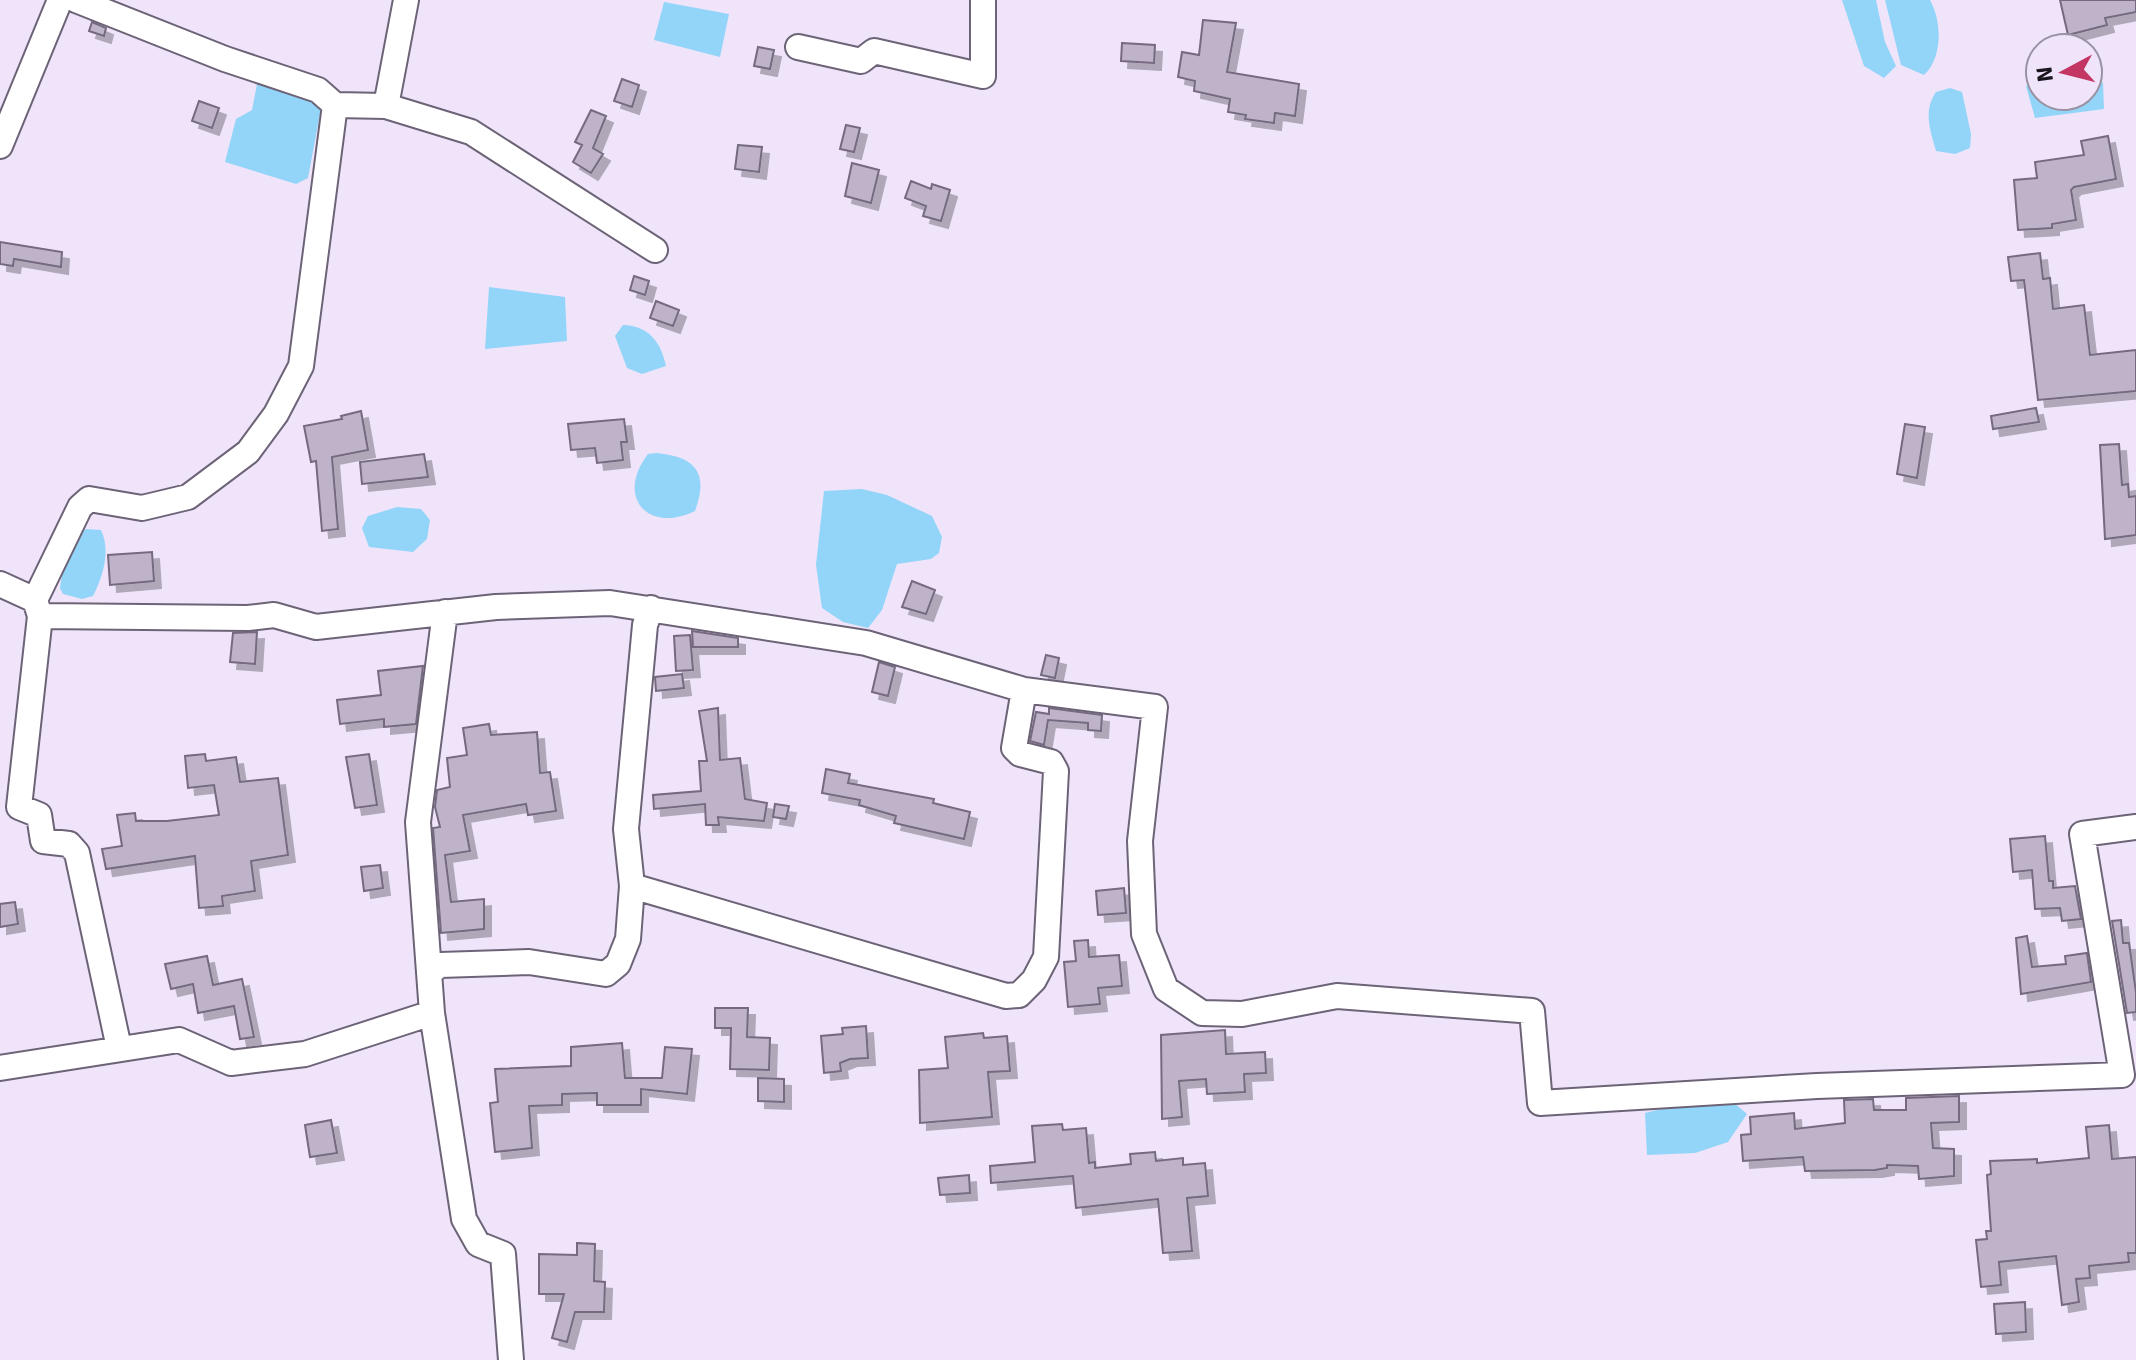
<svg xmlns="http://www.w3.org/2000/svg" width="2136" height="1360" font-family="Signika,sans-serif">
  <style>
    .water { fill: #93d5f8 }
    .building { fill: #bfb3ca; stroke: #756a7f; stroke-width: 2; filter: url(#shadow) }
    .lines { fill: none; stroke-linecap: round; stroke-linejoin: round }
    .minor-casing { stroke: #6d6377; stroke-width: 28 }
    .minor { stroke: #fff; stroke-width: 24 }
  </style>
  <defs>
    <filter id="shadow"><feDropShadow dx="7" dy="7" stdDeviation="0" flood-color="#0004"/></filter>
  </defs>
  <rect width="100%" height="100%" fill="#f0e4fb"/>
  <path class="water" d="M1842,0H1876L1885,42L1896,66L1884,78L1864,66Z
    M1885,0H1930C1942,22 1943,57 1924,75L1901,65Z
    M664,2L729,14L720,57L654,40Z
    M2088,70H2094L2103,83L2104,109L2035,118L2026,86L2040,80V96H2088Z
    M258,79L323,98L308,178L296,184L225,162L236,119L252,110Z
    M1950,88L1962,92L1971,134L1970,148L1955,154L1936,151C1930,130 1923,111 1936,92Z
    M489,287L565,297L567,341L485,349Z
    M623,325C649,326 661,342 666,366L642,374L627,368L615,336Z
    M657,453C696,457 709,473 695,511C648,534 615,497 648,454Z
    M862,489L887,495L932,516L942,537L939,553L931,559L897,564L882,610L868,628L843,622L822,608L816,565L824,491Z
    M397,507L421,509L430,520L427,539L413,552L369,547L362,528L368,516Z
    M86,529L101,530C111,551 103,576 93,596L82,599L63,594L60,588C63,568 68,540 86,529Z
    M1733,1102L1747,1114L1728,1142L1695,1153L1647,1155L1645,1113L1678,1105Z"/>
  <path class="building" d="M2060,0H2136V12L2105,18L2107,25L2068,35Z
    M1203,20L1236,23L1227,72L1299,84L1295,116L1275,113L1274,123L1245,119L1246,115L1228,112L1230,99L1194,91L1195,81L1178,77L1182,52L1199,55Z
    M92,22L106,28L104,36L89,31Z
    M1122,43L1155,45L1154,63L1121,61Z
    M758,47L774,50L770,69L754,66Z
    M622,79L639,85L632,107L614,101Z
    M199,101L219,108L212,128L192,121Z
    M591,110L606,116L593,148L603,154L591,173L573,162L582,145L575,142Z
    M846,125L860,128L854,152L840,149Z
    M2108,136L2116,179L2074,187L2071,190L2076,220L2052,224V228L2018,230L2014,180L2037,178L2035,162L2084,155L2081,141Z
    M738,145L762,147L759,172L735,169Z
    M852,163L879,170L871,203L845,196Z
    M911,181L931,189L932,184L950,190L941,221L923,216L926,206L905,198Z
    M0,242L62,252L61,267L14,259L13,266L0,264Z
    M2040,253L2043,279L2050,278L2053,309L2084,305L2090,355L2136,350V391L2038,400L2024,280L2011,281L2008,257Z
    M634,276L649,281L645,295L630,290Z
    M656,301L679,310L673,326L650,318Z
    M2036,408L2039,422L1993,429L1991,416Z
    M361,411L368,450L332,457L338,529L322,531L316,461L311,462L304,426L342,419L341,416Z
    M624,419L627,442H621L623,460L597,463L595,448L571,450L568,424Z
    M1905,424L1925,427L1917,478L1897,474Z
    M2119,444L2122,485L2128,484L2129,497L2136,496V535L2105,539L2100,445Z
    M424,454L428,477L362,484L360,462Z
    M152,552L154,581L110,585L108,555Z
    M912,581L935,590L926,614L902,607Z
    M692,631L738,638V647H693Z
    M257,632L255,664L230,662L233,633Z
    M690,635L693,670L676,671L674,636Z
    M1046,655L1059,658L1055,678L1041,675Z
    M879,662L895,667L888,696L872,692Z
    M423,666L416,724L384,727V719L340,724L337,700L381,695L378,671Z
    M682,674L684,688L656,691L655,677Z
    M718,708L720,760L740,758L745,799L767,803L764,821L718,817L719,825H706L705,804L654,809L653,795L701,791L699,761H707L699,711Z
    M1049,708L1102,715L1101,731L1088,730V723L1048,720L1044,745L1030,741L1036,712L1049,714Z
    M489,724L491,735L537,732L540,773L550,772L556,811L528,815L526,804L463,815L470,851L445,855L451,902L484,899V929L441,933L433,828L440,827L435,807L437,790L450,787L447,758L467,755L463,728Z
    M205,754L206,761L236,757L240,782L278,778L288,855L251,861L255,891L222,896L223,906L199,908L195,856L106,869L102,849L122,846L117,815L135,813L136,821H167L219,815L214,785L188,788L185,756Z
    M369,754L377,805L355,808L346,757Z
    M826,769L850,774L848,783L934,799L933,803L970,812L964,839L894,823L896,816L859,805L860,800L822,793Z
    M775,804L789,806L786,819L773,817Z
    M2045,836L2049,881H2053V888L2075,886L2081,919L2062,921L2060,908L2035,909L2032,870L2013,872L2010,839Z
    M380,865L383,888L364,891L361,867Z
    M1124,888L1126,913L1098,915L1096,891Z
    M15,902L18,924L0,927V904Z
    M2121,920L2123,943H2129L2136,992V1012L2127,1013L2112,921Z
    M2027,936L2032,967L2066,964L2065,956L2087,953L2091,982L2021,994L2016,938Z
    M1088,940L1089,957L1119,955L1122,986L1098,988L1100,1004L1068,1007L1064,962L1076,961L1074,941Z
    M207,956L213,985L242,979L254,1037L240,1039L234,1006L198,1013L193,984L171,989L165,964Z
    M715,1008H748L747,1037L770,1038L769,1070L730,1069L731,1028H715Z
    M866,1026L868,1058L850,1059L840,1063L841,1071L824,1073L821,1036L843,1034L842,1028Z
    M1225,1030L1226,1054L1265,1052L1266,1073L1244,1074L1245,1092L1207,1094L1206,1079L1179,1081L1182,1117L1162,1119L1161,1035Z
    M983,1033L984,1038L1007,1036L1010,1071L988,1072L992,1117L920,1123L919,1070L948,1068L945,1037Z
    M622,1043L625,1078H662L665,1047L692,1049L687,1094L641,1089V1105H597V1093L562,1094V1105L529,1106L532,1148L495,1152L490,1103L498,1102L495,1069L571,1066V1047Z
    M758,1078L784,1079V1102L758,1101Z
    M1959,1096V1122L1931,1123L1933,1148L1954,1149V1176L1919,1179L1918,1166L1887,1165V1168L1875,1170L1805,1171L1803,1157L1743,1161L1741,1135L1751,1134L1750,1117L1794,1113L1795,1129L1845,1123L1844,1100L1873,1099L1874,1110H1906V1098Z
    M331,1120L337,1153L310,1157L305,1125Z
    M1062,1124L1063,1130L1086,1128L1089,1163L1095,1162V1168L1131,1164L1130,1154L1155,1152L1156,1161L1183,1158V1165L1205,1163L1208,1196L1187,1198L1192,1251L1163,1253L1158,1199L1076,1208L1073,1176L991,1183L990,1166L1035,1162L1032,1126Z
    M2109,1125L2112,1159L2136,1157V1253H2128L2129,1262L2089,1266L2090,1278L2076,1279L2079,1302L2062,1305L2056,1256L1999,1262L2001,1285L1981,1287L1976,1240L1987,1239L1986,1231H1991L1987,1175L1991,1174L1990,1161L2037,1159V1163L2089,1158L2086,1127Z
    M969,1175L970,1193L940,1195L938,1178Z
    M577,1243L595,1244L594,1281L605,1282L604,1312H575L567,1342L552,1338L564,1294H539V1254L577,1255Z
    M2025,1302L2026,1332L1996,1334L1994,1304Z"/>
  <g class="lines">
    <defs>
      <path id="minor" d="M76,0L225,59L318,90L335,105L386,106L406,0
        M798,47L861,61L874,51L983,76V0
        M335,105L301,366L276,414L248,452L188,497L142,508L89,499L80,507L35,600L40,616L248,618L274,615L316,627L496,607L610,603L866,643L1024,690L1155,707L1140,841L1144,934L1166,989L1202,1013L1242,1014L1337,996L1532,1011L1540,1103L1817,1086L2122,1075L2082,834L2136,827
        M386,106L471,132L655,250
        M0,146L60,0
        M0,584L35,600
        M445,612L418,822L432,1013L464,1219L478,1244L503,1254L511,1360
        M40,616L19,807L39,815L43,841L69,844L77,853L119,1048
        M632,886L1006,996L1019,995L1034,980L1046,957L1056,771L1051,762L1020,754L1014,748L1024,690
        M429,973L440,965L529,962L606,974L618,964L628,939L632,886L626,829L645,625L651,608
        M0,1068L179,1040L231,1063L305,1054L432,1013"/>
    </defs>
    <use href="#minor" class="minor-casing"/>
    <use href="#minor" class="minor"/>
  </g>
  <g transform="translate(2064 72) rotate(263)"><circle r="38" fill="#f0e4fb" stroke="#9a92a3" stroke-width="2"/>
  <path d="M0-6L14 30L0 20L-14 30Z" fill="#c33664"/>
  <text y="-12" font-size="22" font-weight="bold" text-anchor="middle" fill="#1a161e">N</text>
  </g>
</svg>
